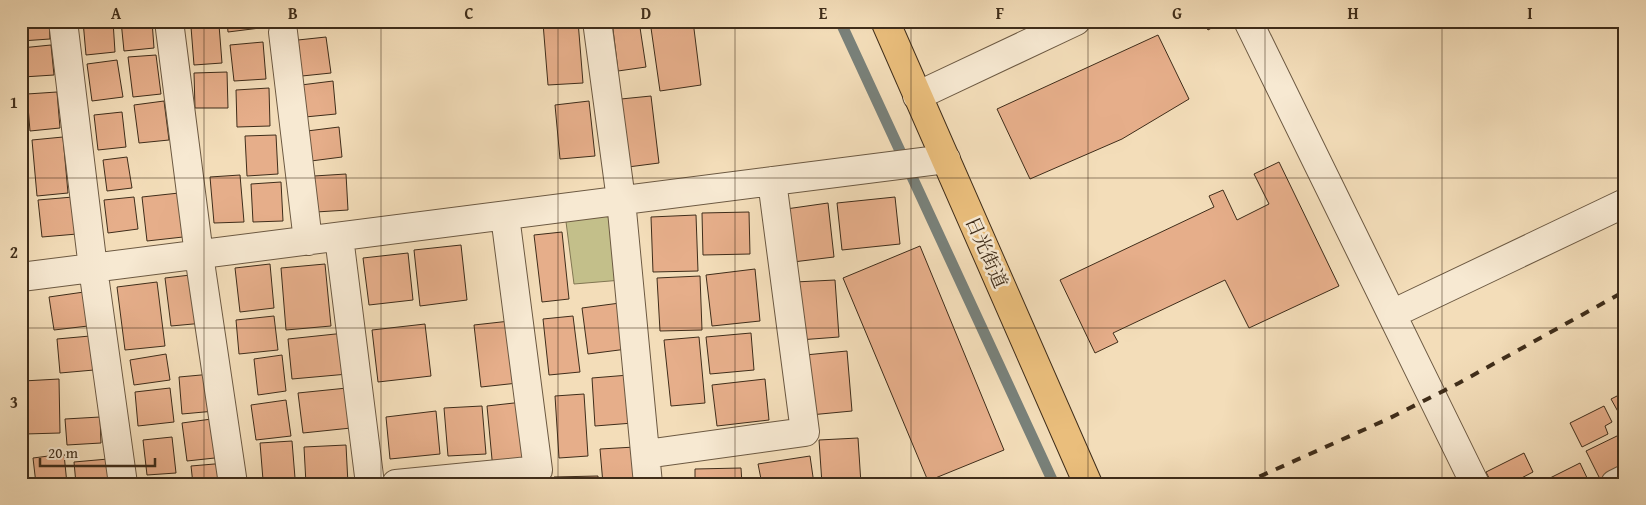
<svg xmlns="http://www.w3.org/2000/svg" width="1646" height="505" font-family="'Gentium Book Plus','Noto Serif JP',serif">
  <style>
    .green { fill: #c3bf8a; stroke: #817652 }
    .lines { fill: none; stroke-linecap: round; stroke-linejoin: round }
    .stream { stroke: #79817a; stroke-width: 11 }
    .building { fill: #e6ae8a; stroke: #3f2d1a }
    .minor-casing { stroke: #6c5942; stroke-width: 30 }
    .highway-casing { stroke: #3f2d1a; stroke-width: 30 }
    .minor { stroke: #f7e9d2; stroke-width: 28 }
    .highway { stroke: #eabe7c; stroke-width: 28 }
    .rail { stroke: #3f2d1a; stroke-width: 4; stroke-dasharray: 9 9; stroke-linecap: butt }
    .grid { fill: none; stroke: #3f2d1a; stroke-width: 1; stroke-opacity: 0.55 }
    .labels { text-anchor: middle; stroke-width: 5; stroke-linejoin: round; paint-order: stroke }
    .street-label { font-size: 19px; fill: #3f2d1a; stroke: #f7e9d2 }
    .neatline { fill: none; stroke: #3f2d1a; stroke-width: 2 }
    .grid-label { font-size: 16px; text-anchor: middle; font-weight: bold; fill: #3f2d1a }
  </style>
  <rect width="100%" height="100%" fill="#f3ddb9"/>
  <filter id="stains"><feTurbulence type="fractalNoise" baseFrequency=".004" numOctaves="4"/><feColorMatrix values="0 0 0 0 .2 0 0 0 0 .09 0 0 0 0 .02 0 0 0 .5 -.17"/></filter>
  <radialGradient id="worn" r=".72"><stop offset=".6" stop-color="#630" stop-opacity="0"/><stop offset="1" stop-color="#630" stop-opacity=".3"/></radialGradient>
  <path class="green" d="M613,208L622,280L574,284L565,214Z"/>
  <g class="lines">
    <path class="stream" d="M840,21L1054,484"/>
  </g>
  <path class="building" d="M21,21H49L50,39L21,41Z
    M83,21H113L115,52L86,55Z
    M121,21H152L154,48L124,51Z
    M227,21H259L260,28L228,32Z
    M289,21H320L290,25Z
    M578,21L583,83L548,85L543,23Z
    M612,21H639L646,67L618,71Z
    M650,21H693L701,85L660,91Z
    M1203,21H1215L1217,25L1208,30Z
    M219,25L222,63L194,65L191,27Z
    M1158,35L1189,99L1122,139L1030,179L997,109Z
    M326,37L331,73L302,76L298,40Z
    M263,42L266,79L234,81L230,45Z
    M51,45L54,75L23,77L21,48Z
    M156,55L161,94L133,97L128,57Z
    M117,60L123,97L92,101L87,64Z
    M227,72L228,108H195L194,73Z
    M333,81L336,114L305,117L301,85Z
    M269,88L270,126L237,127L236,90Z
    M57,92L60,128L30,131L27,94Z
    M651,96L659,163L628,167L621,99Z
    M164,101L169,140L139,143L134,105Z
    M589,101L595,156L560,159L555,105Z
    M122,112L126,147L98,150L94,115Z
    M339,127L342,157L311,161L307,131Z
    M276,135L278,174L247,176L245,136Z
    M63,137L68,193L37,196L32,140Z
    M21,144L24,170H21Z
    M127,157L132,188L107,191L103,160Z
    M1279,162L1339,286L1249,328L1225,280L1113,333L1118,342L1095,353L1060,280L1214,207L1209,196L1223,190L1237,220L1269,204L1254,174Z
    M346,174L348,210L316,212L314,176Z
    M240,175L244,222L214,223L210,177Z
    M27,177L28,207L21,208V178Z
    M281,182L283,221L253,222L251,184Z
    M179,193L183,237L147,241L142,197Z
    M73,197L77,234L42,237L38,200Z
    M134,197L138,229L108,233L104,200Z
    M895,197L900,244L842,250L837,203Z
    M828,203L834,257L793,262L786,209Z
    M749,212L750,254L703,255L702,213Z
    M696,215L698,271L653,272L651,217Z
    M562,232L569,299L542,302L534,235Z
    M461,245L467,300L420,306L414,250Z
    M920,246L1004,450L928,481L843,278Z
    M408,253L413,300L369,305L363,258Z
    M270,264L274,308L240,312L235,268Z
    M325,264L331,326L286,330L281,268Z
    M755,269L760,321L712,326L706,275Z
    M199,274L204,323L171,326L165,278Z
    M700,276L702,330L660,331L657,278Z
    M835,280L839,337L799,340L795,282Z
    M157,282L165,346L125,350L117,287Z
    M84,292L88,326L54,330L49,297Z
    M620,303L627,349L588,354L582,308Z
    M274,316L278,350L239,354L236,320Z
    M573,316L580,372L549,375L543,319Z
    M510,321L518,383L481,387L474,325Z
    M425,324L431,376L378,382L372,330Z
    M345,333L348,374L292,379L288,339Z
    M751,333L754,370L710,374L706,337Z
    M90,336L94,370L60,373L57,339Z
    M699,337L705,403L671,406L664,340Z
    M847,351L852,411L810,415L805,355Z
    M166,354L170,380L134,385L130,360Z
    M282,355L286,391L258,395L254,359Z
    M212,374L215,411L182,414L179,377Z
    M629,375L633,423L595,426L592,378Z
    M59,379L60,433L25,434L23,381Z
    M765,379L769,420L717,426L712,385Z
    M170,388L174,422L138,426L135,392Z
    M347,388L351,428L303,433L298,393Z
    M1625,392V415L1621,417L1611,399Z
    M584,394L588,456L559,458L555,396Z
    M286,400L291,436L256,440L251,405Z
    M523,402L529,466L493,470L487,406Z
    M482,406L486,454L448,456L444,408Z
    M1604,406L1612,422L1605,426L1608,434L1582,447L1570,423Z
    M436,411L440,454L390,459L386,417Z
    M100,417L101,443L67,445L65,419Z
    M219,418L224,457L187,461L182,423Z
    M1619,435L1625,447V467L1600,479L1586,451Z
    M172,437L176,473L147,475L143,440Z
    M858,438L861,484H822L819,440Z
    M292,441L295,478L263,480L260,443Z
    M346,445L348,484H306L304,447Z
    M635,447L637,484H603L600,449Z
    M1524,453L1533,472L1510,484H1492L1486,472Z
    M64,454L67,484H36L33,458Z
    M810,456L814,484H762L758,464Z
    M108,459L109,484H76L74,462Z
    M226,463L228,484H193L191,466Z
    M1580,463L1589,482L1585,484H1545L1544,481Z
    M741,468L742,484H695V469Z
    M598,476V484H554V477Z
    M1536,479L1538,484H1525Z"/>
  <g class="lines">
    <defs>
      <path id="minor" d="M63,21L93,268L123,484
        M169,21L199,255L233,484
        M597,21L621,200L648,484
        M1248,21L1475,484
        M283,32L308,241
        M917,96L1076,21
        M339,237L370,484
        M21,277L946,159
        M1392,314L1625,203
        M646,454L805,432L772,181
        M396,484L538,470L505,216
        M1615,484L1625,479"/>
      <path id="highway" d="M885,21L1088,484"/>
    </defs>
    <use href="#minor" class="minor-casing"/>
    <use href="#highway" class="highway-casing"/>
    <use href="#minor" class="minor"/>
    <use href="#highway" class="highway"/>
    <path class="rail" d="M1243,484L1390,418L1459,383L1625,291"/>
  </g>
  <path class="grid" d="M204,21V484M381,21V484M558,21V484M735,21V484M911,21V484M1088,21V484M1265,21V484M1442,21V484M21,178H1625M21,328H1625"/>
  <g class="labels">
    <g class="street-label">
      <text transform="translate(987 252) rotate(66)" y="7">日光街道</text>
    </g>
  </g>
  <rect width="1646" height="505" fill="none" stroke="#f3ddb9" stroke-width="55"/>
  <path d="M40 458v8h115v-8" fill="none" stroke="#3f2d1a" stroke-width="2.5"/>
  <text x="48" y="458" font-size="15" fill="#3f2d1a" stroke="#f7e9d2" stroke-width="4" paint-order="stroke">20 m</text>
  <rect x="28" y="28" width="1590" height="450" class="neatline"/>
  <g class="grid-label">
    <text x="116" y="19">A</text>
    <text x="293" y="19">B</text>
    <text x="469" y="19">C</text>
    <text x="646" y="19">D</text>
    <text x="823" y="19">E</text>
    <text x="1000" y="19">F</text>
    <text x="1177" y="19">G</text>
    <text x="1353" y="19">H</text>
    <text x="1530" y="19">I</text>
    <text x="14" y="108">1</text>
    <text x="14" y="258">2</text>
    <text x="14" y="408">3</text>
  </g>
  <rect width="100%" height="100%" filter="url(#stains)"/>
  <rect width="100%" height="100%" fill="url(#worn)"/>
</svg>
